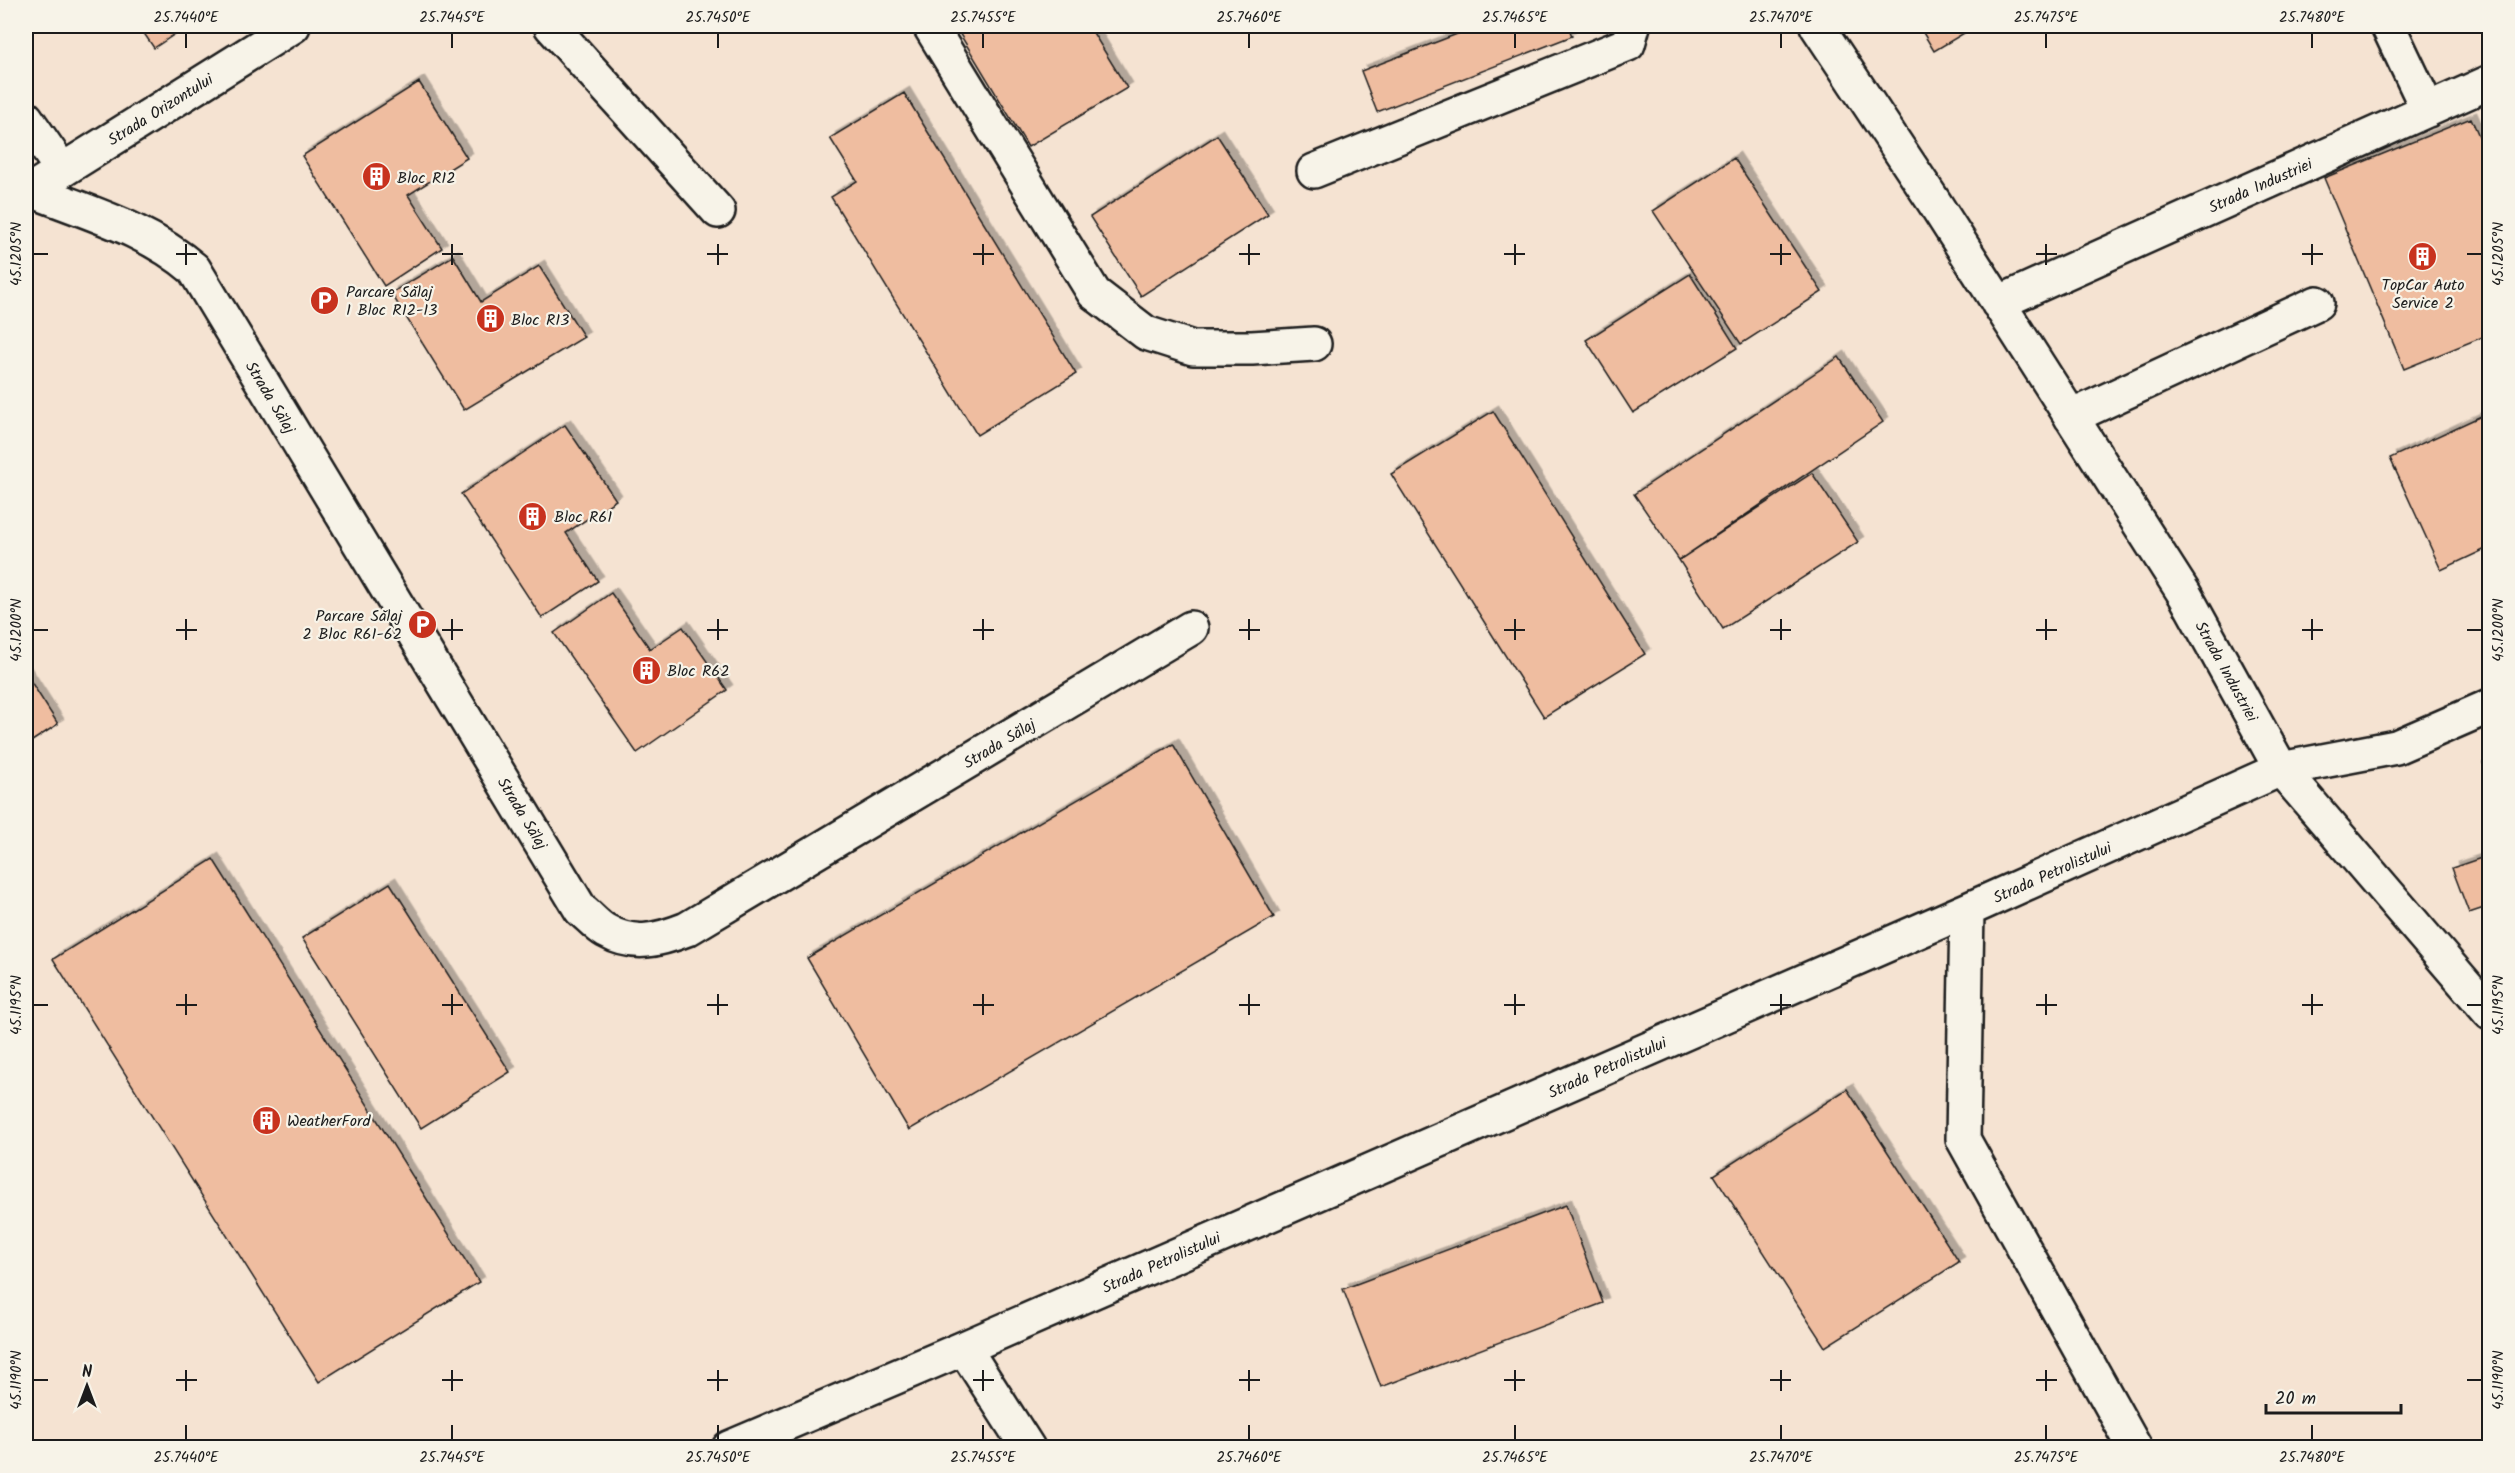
<svg xmlns="http://www.w3.org/2000/svg" width="2515" height="1473" font-family="Kalam,sans-serif">
  <style>
    .building { fill: #efbda0; stroke: #1c1c1c; stroke-width: 1.5; filter: url(#shadow) }
    .lines { fill: none; stroke-linecap: round; stroke-linejoin: round }
    .minor-casing { stroke: #1c1c1c; stroke-width: 38 }
    .major-casing { stroke: #1c1c1c; stroke-width: 38 }
    .minor { stroke: #f7f3e8; stroke-width: 33 }
    .major { stroke: #f7f3e8; stroke-width: 33 }
    .ticks { fill: none; stroke: #1c1c1c; stroke-width: 2 }
    .labels { text-anchor: middle; stroke-width: 4.5; stroke-linejoin: round; paint-order: stroke }
    .street-label { font-size: 16px; fill: #1c1c1c; stroke: #f7f3e8 }
    .poi-label { font-size: 16px; fill: #1c1c1c; stroke: #f7f3e8; text-anchor: start }
    .neatline { fill: none; stroke: #1c1c1c; stroke-width: 2 }
    .ticks-label { font-size: 15px; text-anchor: middle; fill: #1c1c1c }
  </style>
  <defs>
    <filter id="shadow"><feDropShadow dx="5.5" dy="-5.5" stdDeviation="0" flood-color="#0004"/></filter>
  </defs>
  <rect width="100%" height="100%" fill="#f5e3d2"/>
  <filter id="ink" filterUnits="userSpaceOnUse"><feTurbulence type="fractalNoise" baseFrequency=".0167" numOctaves="2"/><feDisplacementMap in="SourceGraphic" scale="12" xChannelSelector="R" yChannelSelector="G"/><feConvolveMatrix kernelMatrix="1 2 1 2 8 2 1 2 1" color-interpolation-filters="sRGB"/></filter>
  <g filter="url(#ink)">
    <path class="building" d="M26,26H37L26,33Z
      M139,26H187L154,48Z
      M955,26H1089L1127,88L1028,147Z
      M1463,26H1568L1572,36L1377,112L1361,71L1465,31Z
      M1919,26H1976L1934,51Z
      M419,82L467,158L408,195L442,248L384,286L302,156Z
      M904,93L1076,374L977,435L831,197L857,181L830,138Z
      M2471,118L2490,161V334L2404,369L2324,178Z
      M1217,135L1268,214L1141,296L1090,217Z
      M1734,158L1822,292L1741,344L1653,211Z
      M453,256L481,302L539,266L584,337L464,410L391,293Z
      M1690,274L1737,348L1633,413L1586,340Z
      M1839,357L1883,422L1679,560L1634,494Z
      M1493,411L1645,654L1544,717L1391,474Z
      M2490,412V547L2441,570L2390,458Z
      M565,425L616,500L566,533L598,581L542,618L461,494Z
      M1812,473L1858,542L1723,629L1679,560Z
      M611,593L650,649L683,627L727,690L637,753L554,633Z
      M26,674L58,724L26,745Z
      M1173,744L1274,917L909,1130L807,958Z
      M2490,761V780L2483,763Z
      M2490,855V906L2469,913L2452,868Z
      M213,859L479,1282L319,1382L53,959Z
      M390,883L510,1072L421,1128L302,938Z
      M1847,1089L1959,1262L1825,1347L1714,1175Z
      M1566,1205L1603,1303L1381,1387L1343,1289Z"/>
    <g class="lines">
      <defs>
        <path id="minor" d="M551,26L718,211
          M930,26L1094,293L1146,333L1193,348H1252L1314,344
          M1817,26L1934,202L2185,595L2281,769L2490,1013
          M2388,26L2428,110
          M26,118L62,170
          M1314,171L1628,44L1633,26
          M31,190C86,212 148,229 194,269L581,910C589,916 597,926 606,931C634,947 659,940 687,929L1191,628
          M1998,303L2490,82
          M2071,417L2317,303
          M1967,910L1963,1139L2135,1448
          M964,1348L1028,1448
          M729,1448L964,1348L1967,910L2281,769L2396,747L2490,706"/>
        <path id="major" d="M26,193L293,26"/>
      </defs>
      <use href="#minor" class="minor-casing"/>
      <use href="#major" class="major-casing"/>
      <use href="#minor" class="minor"/>
      <use href="#major" class="major"/>
    </g>
  </g>
  <path class="ticks" d="M186,33V48M452,33V48M718,33V48M983,33V48M1249,33V48M1515,33V48M1781,33V48M2046,33V48M2312,33V48M186,244V265M452,244V265M718,244V265M983,244V265M1249,244V265M1515,244V265M1781,244V265M2046,244V265M2312,244V265M33,254H48M176,254H197M442,254H463M707,254H728M973,254H994M1239,254H1260M1504,254H1525M1770,254H1791M2036,254H2057M2302,254H2323M2467,254H2482M186,619V640M452,619V640M718,619V640M983,619V640M1249,619V640M1515,619V640M1781,619V640M2046,619V640M2312,619V640M33,630H48M176,630H197M442,630H463M707,630H728M973,630H994M1239,630H1260M1504,630H1525M1770,630H1791M2036,630H2057M2302,630H2323M2467,630H2482M186,994V1015M452,994V1015M718,994V1015M983,994V1015M1249,994V1015M1515,994V1015M1781,994V1015M2046,994V1015M2312,994V1015M33,1005H48M176,1005H197M442,1005H463M707,1005H728M973,1005H994M1239,1005H1260M1504,1005H1525M1770,1005H1791M2036,1005H2057M2302,1005H2323M2467,1005H2482M186,1370V1391M452,1370V1391M718,1370V1391M983,1370V1391M1249,1370V1391M1515,1370V1391M1781,1370V1391M2046,1370V1391M33,1380H48M176,1380H197M442,1380H463M707,1380H728M973,1380H994M1239,1380H1260M1504,1380H1525M1770,1380H1791M2036,1380H2057M2467,1380H2482M186,1425V1440M452,1425V1440M718,1425V1440M983,1425V1440M1249,1425V1440M1515,1425V1440M1781,1425V1440M2046,1425V1440M2312,1425V1440"/>
  <defs>
    <symbol id="building-disc" viewBox="-11 -11 22 22"><circle r="9.5" fill="#c8321e" stroke="#f7f3e8"/><path d="M-4-6H4V6H1V3H-1V6H-4ZM-2.5-4.3h1.7v1.8h-1.7ZM.8-4.3h1.7v1.8H.8ZM-2.5-1h1.7V.8h-1.7ZM.8-1h1.7V.8H.8Z" fill="#fff"/></symbol>
    <symbol id="parking-disc" viewBox="-11 -11 22 22"><circle r="9.5" fill="#c8321e" stroke="#f7f3e8"/><path d="M-3.5-5.5H1a3.5 3.5 0 0 1 0 7H-1V5.5H-3.5ZM-1-3.4V-.6H.8a1.4 1.4 0 0 0 0-2.8Z" fill="#fff"/></symbol>
  </defs>
  <g fill-rule="evenodd">
    <use href="#building-disc" x="360" y="160" width="33" height="33"/>
    <use href="#building-disc" x="2406" y="240" width="33" height="33"/>
    <use href="#parking-disc" x="308" y="284" width="33" height="33"/>
    <use href="#building-disc" x="474" y="302" width="33" height="33"/>
    <use href="#building-disc" x="516" y="500" width="33" height="33"/>
    <use href="#parking-disc" x="406" y="608" width="33" height="33"/>
    <use href="#building-disc" x="630" y="654" width="33" height="33"/>
    <use href="#building-disc" x="250" y="1104" width="33" height="33"/>
  </g>
  <g class="labels">
    <g class="street-label">
      <text transform="translate(160 109) rotate(-32)" y="6">Strada Orizontului</text>
      <text transform="translate(2260 185) rotate(-24)" y="6">Strada Industriei</text>
      <text transform="translate(271 397) rotate(59)" y="6">Strada Sălaj</text>
      <text transform="translate(2227 671) rotate(61)" y="6">Strada Industriei</text>
      <text transform="translate(999 743) rotate(-31)" y="6">Strada Sălaj</text>
      <text transform="translate(523 813) rotate(59)" y="6">Strada Sălaj</text>
      <text transform="translate(2052 872) rotate(-24)" y="6">Strada Petrolistului</text>
      <text transform="translate(1607 1067) rotate(-24)" y="6">Strada Petrolistului</text>
      <text transform="translate(1161 1262) rotate(-24)" y="6">Strada Petrolistului</text>
    </g>
    <g class="poi-label">
      <text x="397" y="183">Bloc R12</text>
      <text x="2423" y="290" text-anchor="middle">TopCar Auto<tspan x="2423" dy="18">Service 2</tspan></text>
      <text x="346" y="297">Parcare Sălaj<tspan x="346" dy="18">1 Bloc R12-13</tspan></text>
      <text x="511" y="325">Bloc R13</text>
      <text x="554" y="522">Bloc R61</text>
      <text x="402" y="621" text-anchor="end">Parcare Sălaj<tspan x="402" dy="18">2 Bloc R61-62</tspan></text>
      <text x="667" y="676">Bloc R62</text>
      <text x="287" y="1126">WeatherFord</text>
    </g>
  </g>
  <rect width="2515" height="1473" fill="none" stroke="#f7f3e8" stroke-width="66"/>
  <g transform="translate(87 1386)" stroke="#f7f3e8" stroke-width="4.5" paint-order="stroke">
  <path d="M0-4.5L10 22L0 15L-10 22Z" fill="#1c1c1c"/>
  <text y="-9" font-size="16" font-weight="bold" text-anchor="middle" fill="#1c1c1c">N</text>
  </g>
  <path d="M2266 1404v9h135v-9" fill="none" stroke="#1c1c1c" stroke-width="3"/>
  <text x="2275" y="1404" font-size="18" fill="#1c1c1c" stroke="#f7f3e8" stroke-width="4.5" paint-order="stroke">20 m</text>
  <rect x="33" y="33" width="2449" height="1407" class="neatline"/>
  <g class="ticks-label">
    <text x="186" y="22">25.7440°E</text>
    <text x="452" y="22">25.7445°E</text>
    <text x="718" y="22">25.7450°E</text>
    <text x="983" y="22">25.7455°E</text>
    <text x="1249" y="22">25.7460°E</text>
    <text x="1515" y="22">25.7465°E</text>
    <text x="1781" y="22">25.7470°E</text>
    <text x="2046" y="22">25.7475°E</text>
    <text x="2312" y="22">25.7480°E</text>
    <text transform="translate(16 254) rotate(-90)" y="5">45.1205°N</text>
    <text transform="translate(2498 254) rotate(-90)" y="5">45.1205°N</text>
    <text transform="translate(16 630) rotate(-90)" y="5">45.1200°N</text>
    <text transform="translate(2498 630) rotate(-90)" y="5">45.1200°N</text>
    <text transform="translate(16 1005) rotate(-90)" y="5">45.1195°N</text>
    <text transform="translate(2498 1005) rotate(-90)" y="5">45.1195°N</text>
    <text transform="translate(16 1380) rotate(-90)" y="5">45.1190°N</text>
    <text transform="translate(2498 1380) rotate(-90)" y="5">45.1190°N</text>
    <text x="186" y="1462">25.7440°E</text>
    <text x="452" y="1462">25.7445°E</text>
    <text x="718" y="1462">25.7450°E</text>
    <text x="983" y="1462">25.7455°E</text>
    <text x="1249" y="1462">25.7460°E</text>
    <text x="1515" y="1462">25.7465°E</text>
    <text x="1781" y="1462">25.7470°E</text>
    <text x="2046" y="1462">25.7475°E</text>
    <text x="2312" y="1462">25.7480°E</text>
  </g>
</svg>
